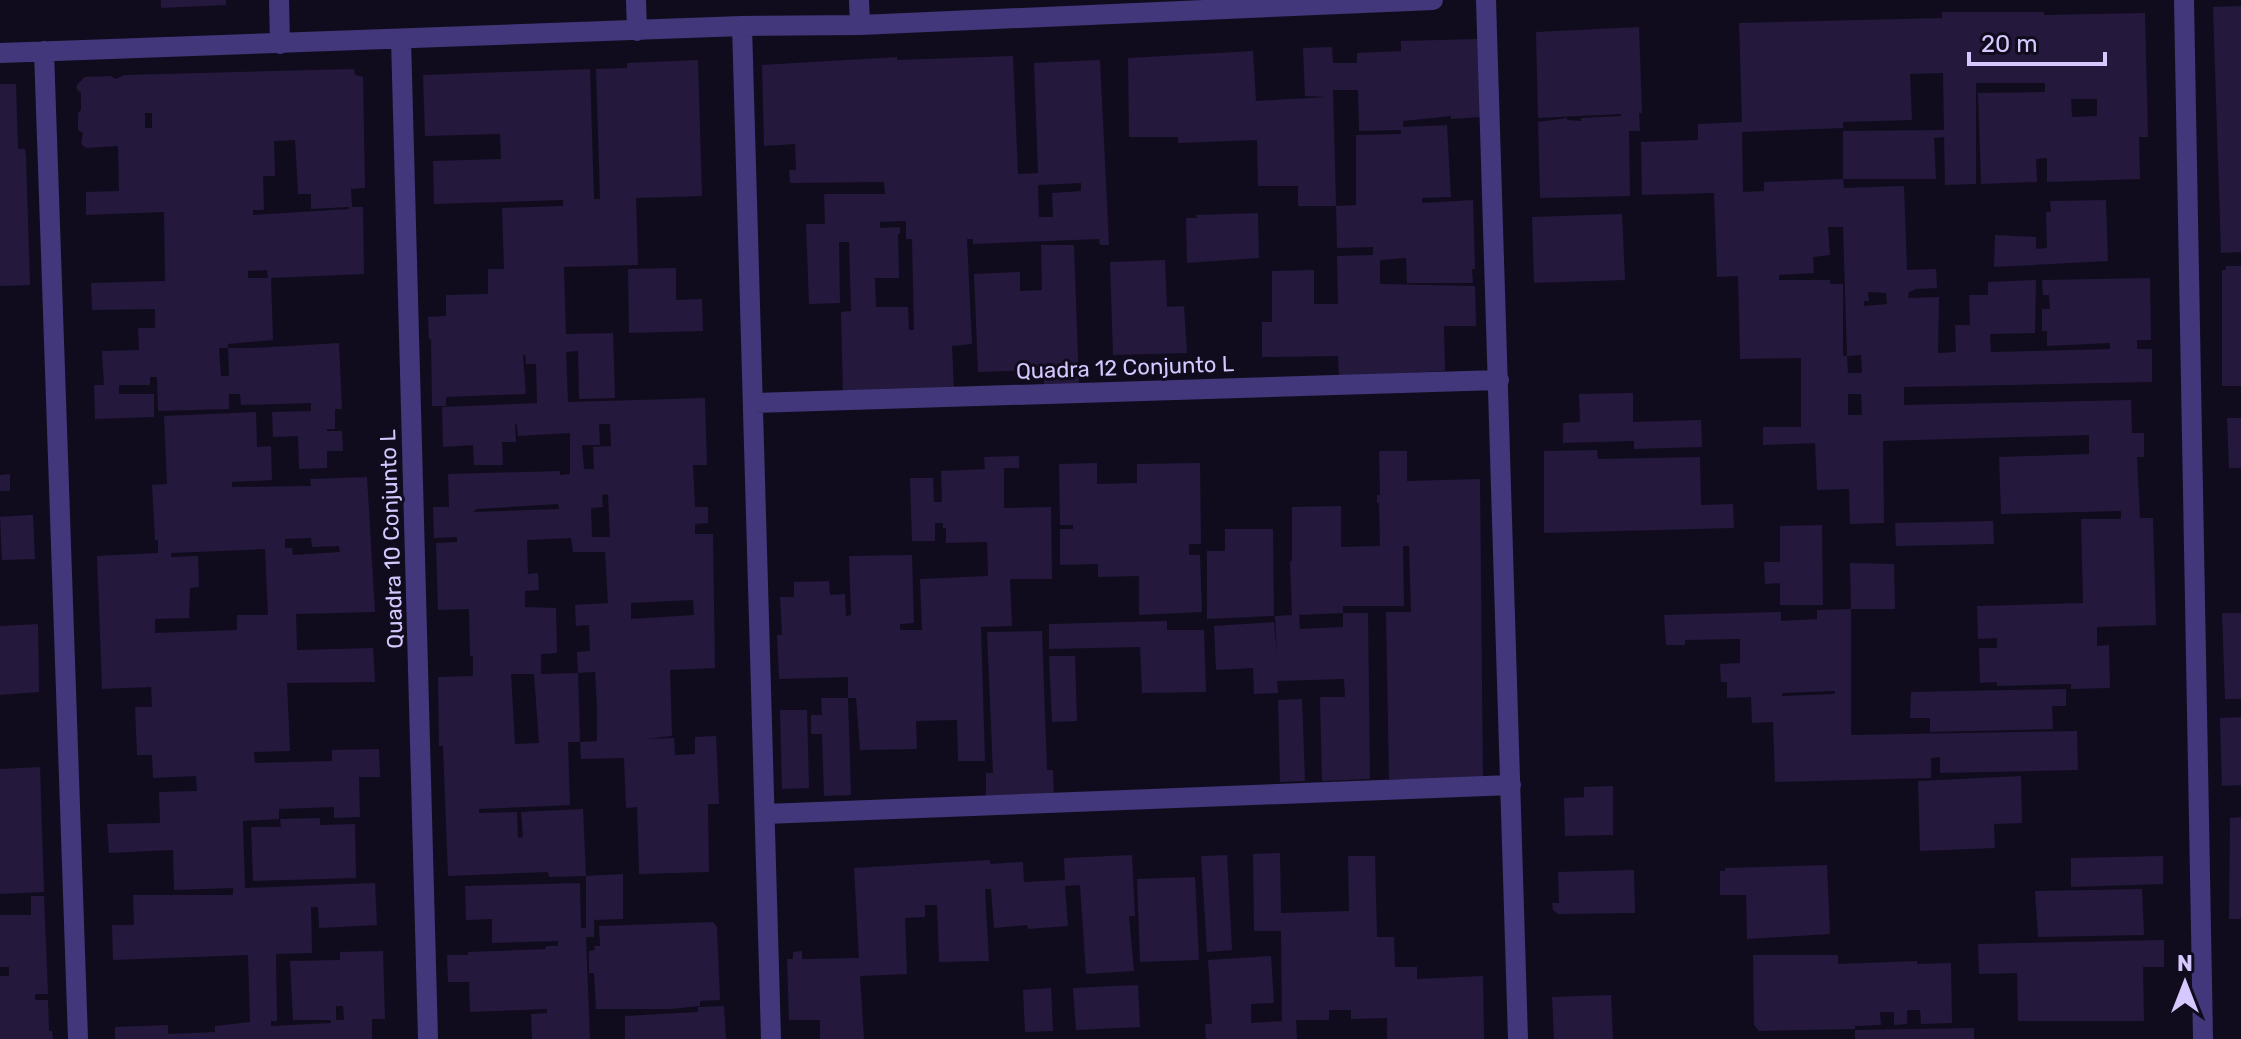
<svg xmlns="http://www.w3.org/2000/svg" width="2241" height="1039" font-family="Rubik,sans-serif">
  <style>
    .building { fill: #24183d; fill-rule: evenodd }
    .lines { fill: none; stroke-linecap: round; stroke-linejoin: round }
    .minor { stroke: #42377b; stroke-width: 20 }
    .labels { text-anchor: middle; stroke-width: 6; stroke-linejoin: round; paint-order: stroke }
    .street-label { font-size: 22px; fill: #d5c8fe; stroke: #110c1d }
  </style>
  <rect width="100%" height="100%" fill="#110c1d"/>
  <path class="building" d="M161,0H226V5L161,8Z
    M2241,6V252L2221,253L2213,7Z
    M1942,12H2044V15L2145,13L2148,137H2139L2140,179L2047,182V158L2036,159L2037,182L1981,184L1978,93L2045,92V83H1976V184L1945,185L1944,137L1934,138L1936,179H1843L1844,188L1904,186L1907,270L1936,269L1937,288L1916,289L1909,292L1908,298L1939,297L1938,353L1956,352L1955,325H1970L1969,295H1988V282L2036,280L2035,333L1990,334L1991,352L2110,349V343L2047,346V331H2042V309H2050L2049,295H2043L2042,280L2150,278L2151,340H2137V349H2152V382L1904,387V405L2131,400L2132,433H2144V457H2137L2140,518H2153L2156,625L2097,627V646L2109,645L2110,688L2071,689V684L1997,686V682L1980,683L1979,648H1997V638L1978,639L1977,606L2083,603L2081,519H2121V511L2001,514L1999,457L2089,454V435L1883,441L1884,523L1850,524L1849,489L1817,490L1815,443L1763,445V427H1801V358L1740,359L1738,276L1717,277L1714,193L1642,195L1641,142L1698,140V124L1742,122L1739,23L1942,18ZM1943,73L1944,130L1843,131V179L1764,182V191L1743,192L1742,132L1843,128V122L1912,120L1910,74ZM2071,99H2097V116L2072,117ZM1828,227H1843L1847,356L1861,355L1862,373H1848L1847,356H1843V284H1830V280H1779V275L1814,273L1813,257L1830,255ZM1868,292L1886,293L1887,304L1864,306V301H1869ZM1848,394H1861L1862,415H1848Z
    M1639,27L1642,113H1639L1640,131H1629L1630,196L1540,198L1538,122L1567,118V120L1581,121V118L1621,116V114L1538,118L1536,32Z
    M1478,39L1481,117L1451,119V116L1403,121V127L1447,125L1451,197L1422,198V203L1473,200L1475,269H1472L1473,283H1407L1406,258L1380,260V284L1475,286L1476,326H1444L1445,371L1339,376L1338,356L1262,357V322H1272V271L1314,270V304H1338L1337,256L1373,255V247L1337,248L1336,206H1298V186H1258L1257,140L1178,143V137H1129L1128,58L1253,51L1256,101L1327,97L1305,96L1303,48L1332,47L1333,63H1357V53L1401,51V41ZM1333,90H1358L1359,131L1401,130V134L1356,135V205L1336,206Z
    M1013,56L1018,174L1038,173L1034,63L1100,60L1109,245H1100L1099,239L973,244V239H967L972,344L952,346L954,390L843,394L841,312L851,311L849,242H839L840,303L809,304L806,224H825L824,194H885L884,182L790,183L789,170H796L795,144L764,146L762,65L897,57V60ZM1081,183V191L1052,193L1053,217H1039L1038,185ZM906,221V239H912L914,330H909L908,307H876L875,278H899L898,234H900V227L880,228V222Z
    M698,60L702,196L636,198L638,265L564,267L566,334L613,333L615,398L579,399L578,351L566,352L568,402L705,398L707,465H693L695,507H708V523L695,524V534H713L715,668L670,670L672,736L645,739L674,738L675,755L695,754V737L716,736L719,804H708L709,872L639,874L637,807L626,808L624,758L581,759L580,742L597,741V707L595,672L578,673L577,652L590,651L589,625L576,626L575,605L608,603L605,552H573L571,538L527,540L528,574L538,573L539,590L525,591V607L556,608L557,653L541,654V674L578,673L580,742H568L570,805L479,809V813L517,812L518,838L523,837L521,812L583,809L586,876L549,877L548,872L448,876L443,746H439L438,677L473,676V656H470L469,609L438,610L436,543L457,542V537L434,538L433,507H449L448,474L560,471V475L570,474V433L518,436L517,424L515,425L516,442H502L503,465H474L473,445L443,447L442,407L537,403L536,364H526L525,355H523L526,394L446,397V406H432L431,339H429L428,317L446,316V295L488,294V269H504L502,208L563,206V200L434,204L433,161L501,159L500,134L425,136L423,75L590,69L594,199H600L596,69L627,68V63ZM599,424H610L611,446L593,447L594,469H584L582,445H600ZM608,494L610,537H592L591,508L603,507L602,495ZM558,504L559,509L473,512L477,509ZM693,600L694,615L631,619V603ZM511,674H534L539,743L515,744Z
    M354,69L355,75L363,77L365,188L351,189L352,207H363L364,274L271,278L273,340L228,344V348H254L339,343L342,409H335V429H327V431H342L343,451H327V468L299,469L298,436L273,437L272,412L311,411V403L241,405L240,394H229V409L158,411L157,377H150V385H119V394H154V417L95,419L94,385H104L102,351L139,350L138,328H155V309L92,310L91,283L165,281L164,212L86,215V192L119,191L118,146L86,148L81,144L83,133L78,130V113L81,110V93L77,90V85L85,77L111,76L115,79L125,75ZM145,113H152V128H145ZM295,140L298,194H311V209L349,207V209L253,215V210H264L263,176H275L274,141ZM267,270L268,278H248V271ZM219,348H228L229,376H221Z
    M0,84H16L18,149H25L26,157L30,285L0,286Z
    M2106,200L2108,261L1994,267L1995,235L2036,237V249L2047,248L2046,212H2051L2050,201Z
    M1258,213L1259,258L1187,263L1186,218H1197L1196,215Z
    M1622,214L1625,280L1534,283L1532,217Z
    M1041,245H1074L1079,386L1044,388V370L978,372L974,274L1020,272V291L1042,290Z
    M1165,260L1167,307L1184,306L1187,353L1113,355L1110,262Z
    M2226,266H2241V386H2222V270H2226Z
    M676,268V300L702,299L703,331L629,333L628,269Z
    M1633,393V422L1701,420L1702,447L1634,449V441L1563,443V423L1580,422L1579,394Z
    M256,412L257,447L271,446L272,480L232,482V487L311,486L310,479L367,477L375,612L296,614L297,650L373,648L375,682L287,683L290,751L254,752L255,763L332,761V750L379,749L380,777H359L360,817L334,818V807L279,809V819L243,821L245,888L375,883L377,925L319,928L318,907H311L312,953L276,954L277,1021H271V1026L331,1023V1020H293L290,961L340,960V952L383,951L385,1019H372V1039H115V1027L168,1025V1034L215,1032V1026L250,1022L248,955L113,960L112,925H134L133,895H233V888L174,890L173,850L109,853L107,824L160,823L159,792L197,791L196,776L153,778L152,755H137L135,707H152L151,687L102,689L97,556L158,553V540H155L152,485L167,484L164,416ZM311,538L312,547L339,546L340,552L293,555L292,548H285V539ZM265,549L268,615H237V630L155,633V619L189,618L190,588L199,587L198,556L171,557V553ZM336,1006H343L344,1020H336Z
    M2227,418H2241V468H2229Z
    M1597,450L1598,459L1700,457L1701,505L1733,504L1734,528L1544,533V451Z
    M1379,451H1407V481L1480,479L1483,782L1414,786V779H1389L1386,612H1411L1409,546H1403L1404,606H1343V613L1299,615L1300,629L1343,627V613H1368L1370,779L1322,781L1320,697H1345L1344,679L1277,681L1278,693L1254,694L1253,668L1216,670L1214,626L1274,622L1277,654L1275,616L1292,615L1290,562L1292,560V507L1341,506V547L1380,546L1379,503H1377V495H1380Z
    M1019,456V468H1004V508L1051,507L1052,579H1010L1012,626L981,627L985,761H958L957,720L916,721L917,749L860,750L856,698H848V677L779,679L777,635H782L780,597H794V582L829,581L830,595L845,594L846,616L851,615L849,556L912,555L914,623L900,624V630H922L920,579L988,576L987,542L946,543V528H943V523H935V541H912L910,478H933L934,502H942L941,471L985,469L984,457Z
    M1097,463V484L1137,483V464L1200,463L1201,544H1189V555H1200L1202,612L1139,615V576L1098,577V564L1060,565V529H1073V525H1060L1059,464Z
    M10,474V491H0V475Z
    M30,515H33L35,559L2,560L0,517Z
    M1993,521L1994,544L1896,546L1895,523Z
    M1822,525L1823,605H1780V583L1765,584L1764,562H1780V526Z
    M1225,529H1273L1274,616L1207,619V551H1225Z
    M1850,563L1894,564L1895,609H1851Z
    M1851,609V735L2077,731L2078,770L1940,773V757L1931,758V778L1775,782L1773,722L1752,723L1751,697L1727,698V682H1721L1720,664L1740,663V639L1685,640V645H1666L1664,615L1781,612V621L1817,619V610ZM1835,691V694L1782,696V693Z
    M2222,613H2241V699H2225Z
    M1167,621V630H1204L1206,692L1142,693L1140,647L1049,649V624Z
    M38,624L39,692L0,695V626Z
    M1042,631L1047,770H1053L1054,799L986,800V773H993L987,632Z
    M1049,656H1075L1077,721L1052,722Z
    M2066,689V706H2052L2053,729L1930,732V718H1910L1911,692Z
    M821,698H848L851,795L824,796L822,734H811V715H822Z
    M1302,699L1305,781L1280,782L1278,700Z
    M780,710H807L809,788L782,789Z
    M2241,717V785L2222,786L2220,718Z
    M40,767L44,892L0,894V769Z
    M2021,776L2022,823L1994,824L1995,848L1920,851L1918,781Z
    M1613,786V835L1565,836L1564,798L1584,797V787Z
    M2241,817V919H2229L2230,818Z
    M320,818V825L355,824L356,878L253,881L251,827H281L280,819Z
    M1280,853L1281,913L1349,911L1348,856H1375L1377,937H1394L1395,967H1417V979L1483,976L1484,1039H1387V1018L1351,1019V1010H1329V1020H1296L1297,1039H1206L1205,1024H1212L1208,960L1271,956L1274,1003L1251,1004V1023L1282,1021L1281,931H1254L1253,854Z
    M1132,855L1135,916H1129L1134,971L1086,974L1080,885L1065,886L1068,926L1028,929L1027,925L994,928L991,889H985L989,961L939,962L937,905H925V917L905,918L907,974L860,976L864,1039H820V1020H789L787,959H793V952L802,951V959L859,958L854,868L990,860V864L1023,862L1024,882L1065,880L1064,858Z
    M1227,855L1232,950L1207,952L1201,856Z
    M2163,856V884L2071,887V858Z
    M1827,865L1830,934L1747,939L1746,895H1720V871H1725V868Z
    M1634,870L1635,913L1558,914L1553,910L1552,903H1559L1558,872Z
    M623,874V919L594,920V937H586L590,1039H532L531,1014L547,1013V1009L470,1012L469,982H448L447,955H468V952L546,949V946H558V941L492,943V919L466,920L465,886L580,883L581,928H586V876Z
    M1195,877L1199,960L1140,962L1137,879Z
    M2142,889L2144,935L2038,937L2035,891Z
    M31,896H44L48,994H35V1000H48L49,1031H52L53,1039H0V976H9V967H0V915H31Z
    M713,922L717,927L720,1000L700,1001V1006L671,1009H596L594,973H589V951L595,950L594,946H600L599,926Z
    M2164,940V967H2143L2144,1021H2018L2017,973L1979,974L1978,944Z
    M1753,955H1838V964L1917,961V964L1951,963L1952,1023L1921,1024L1920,1010H1907V1024L1894,1025V1012H1880L1881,1025L1855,1026V1029L1759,1031L1754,1025Z
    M1138,985L1140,1027L1076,1030L1073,988Z
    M1051,988L1053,1031L1025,1032L1023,990Z
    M1611,995L1613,1039H1554L1552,997Z
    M724,1006L726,1039H625V1016L698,1012V1007Z
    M1974,1028V1039H1855V1030Z"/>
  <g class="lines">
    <path class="minor" d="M279,0L280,44
      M636,0L637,31
      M859,0L860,25
      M1486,0L1518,1039
      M2184,0L2203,1039
      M742,26L771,1039
      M401,39L428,1039
      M44,51L78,1039
      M0,53L742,26L860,25L1433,0
      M753,403L1499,380
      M765,814L1511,785"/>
  </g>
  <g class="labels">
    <g class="street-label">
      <text transform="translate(1125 367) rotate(-2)" y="8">Quadra 12 Conjunto L</text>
      <text transform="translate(391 539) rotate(-92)" y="8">Quadra 10 Conjunto L</text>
    </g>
  </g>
  <g transform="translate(2185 983)" stroke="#110c1d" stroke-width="6" paint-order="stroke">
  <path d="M0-6L14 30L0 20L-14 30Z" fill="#d5c8fe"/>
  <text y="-12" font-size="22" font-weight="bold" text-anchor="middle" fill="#d5c8fe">N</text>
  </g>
  <path d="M1969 52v12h136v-12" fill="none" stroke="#d5c8fe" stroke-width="4"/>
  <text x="1981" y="52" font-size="24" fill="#d5c8fe" stroke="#110c1d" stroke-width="6" paint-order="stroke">20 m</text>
</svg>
